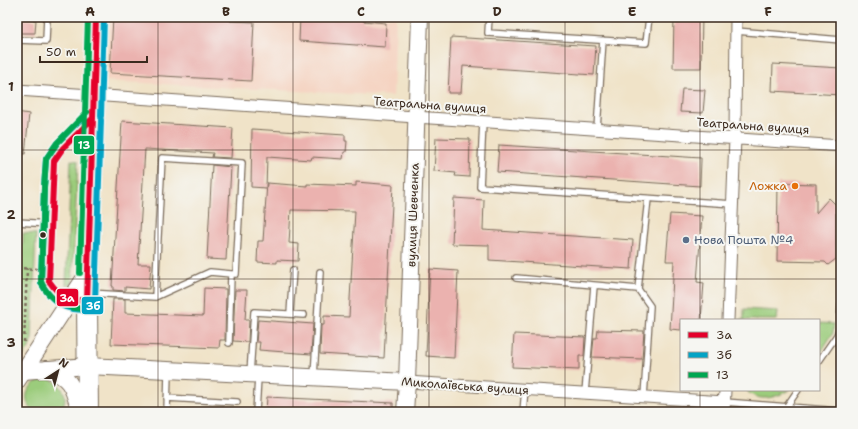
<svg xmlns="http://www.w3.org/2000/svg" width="858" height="429" font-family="'Shantell Sans',sans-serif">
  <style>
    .built { fill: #f5d3c1 }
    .green { fill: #9bcc7b; stroke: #6b7b4c }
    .building { fill: #ebb2af }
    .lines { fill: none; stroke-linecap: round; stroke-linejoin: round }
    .lane-casing { stroke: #7a6b5a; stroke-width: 8 }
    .street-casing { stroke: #7a6b5a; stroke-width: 13 }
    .secondary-casing { stroke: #7a6b5a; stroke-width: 18 }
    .highway-casing { stroke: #7a6b5a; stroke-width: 22 }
    .path { stroke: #7a6b5a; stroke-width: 2.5; stroke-dasharray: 3 3; stroke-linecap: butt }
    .lane { stroke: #fff; stroke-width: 5.5 }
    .street { stroke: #fff; stroke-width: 11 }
    .secondary { stroke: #fff; stroke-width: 16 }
    .highway { stroke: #fff; stroke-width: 20 }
    .bus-1-casing { stroke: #f6f6f2; stroke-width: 9 }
    .bus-2-casing { stroke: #f6f6f2; stroke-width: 9 }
    .bus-3-casing { stroke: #f6f6f2; stroke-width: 9 }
    .bus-1 { stroke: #e4002b; stroke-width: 6 }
    .bus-2 { stroke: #03a3c5; stroke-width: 6 }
    .bus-3 { stroke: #00a651; stroke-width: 6 }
    .grid { fill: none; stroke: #3b2a1e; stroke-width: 1; stroke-opacity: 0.55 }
    .food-dot { fill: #e8710a; stroke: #f6f6f2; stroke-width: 1.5 }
    .bus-dot { fill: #3b2a1e; stroke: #f6f6f2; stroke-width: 1.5 }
    .service-dot { fill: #5c6f8a; stroke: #f6f6f2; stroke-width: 1.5 }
    .labels { text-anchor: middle; stroke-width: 4; stroke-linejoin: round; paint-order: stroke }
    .street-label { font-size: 12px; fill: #3b2a1e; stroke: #f6f6f2 }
    .food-label { font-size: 12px; fill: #c56008; stroke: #f6f6f2; text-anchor: end }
    .service-label { font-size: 12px; fill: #4e5e75; stroke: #f6f6f2; text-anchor: start }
    .line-badge { stroke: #f6f6f2; stroke-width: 1.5 }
    .badge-label { font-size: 11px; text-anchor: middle; font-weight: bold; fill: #fff }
    .neatline { fill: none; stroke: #3b2a1e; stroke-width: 1.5 }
    .grid-label { font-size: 13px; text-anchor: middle; font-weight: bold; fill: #3b2a1e }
  </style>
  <rect width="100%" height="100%" fill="#f6f6f2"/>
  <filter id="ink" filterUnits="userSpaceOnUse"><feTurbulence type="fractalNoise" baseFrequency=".025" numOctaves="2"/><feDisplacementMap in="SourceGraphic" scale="8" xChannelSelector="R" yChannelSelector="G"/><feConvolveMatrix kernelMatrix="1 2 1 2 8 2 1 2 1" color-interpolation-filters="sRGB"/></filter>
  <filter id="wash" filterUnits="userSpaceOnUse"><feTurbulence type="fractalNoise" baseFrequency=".012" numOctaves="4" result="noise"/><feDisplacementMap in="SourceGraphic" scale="16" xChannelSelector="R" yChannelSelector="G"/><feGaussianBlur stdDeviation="0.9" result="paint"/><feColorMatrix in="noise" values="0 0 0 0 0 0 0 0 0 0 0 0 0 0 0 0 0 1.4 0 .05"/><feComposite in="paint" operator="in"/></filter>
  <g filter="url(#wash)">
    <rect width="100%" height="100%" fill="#f0e3c8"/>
    <path class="built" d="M110,17H396L393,96L106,81Z"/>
    <path class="green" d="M71,160L78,161L72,285H66Z
      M23,233L36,234L32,339L29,348L17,365V244H23Z
      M744,309L778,311L777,320H739L744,319Z
      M819,323L834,324L833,333L819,355Z
      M46,378C63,382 73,400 57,412H35C18,400 29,381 46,378Z
      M748,390H790C776,397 761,403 748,392Z"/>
    <g id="blocks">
      <path class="building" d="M113,17H230V21L254,22L251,81L110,73Z
        M300,17L324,19V17H363V21L386,23L385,47L299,41Z
        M674,17H702L701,68H673Z
        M17,19L36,20L35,33H17Z
        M451,37L596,46L594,75L463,66L461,93H448Z
        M773,64L841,68V95L772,91Z
        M682,89L705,90L703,113L680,112Z
        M17,112L29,114L25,154L17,153Z
        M122,121L233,128L231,158L212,157L213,153L145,149L138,264H151L149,289L125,287V291L113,290V286H112Z
        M252,129L345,135V141H347L346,152H344L343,159L312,157L311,160L267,157L266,188L251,187Z
        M436,138L470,139L469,177L455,176L456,173L434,171Z
        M499,145L701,158L700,186L497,172Z
        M212,165L231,167L226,260L207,259Z
        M356,182L393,185L384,358L320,354L321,325H324V316L349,317L355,211L291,210L289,243L299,244L298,261L277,260V263L257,262L258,241H263L267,183L307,186V184L356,186Z
        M778,183L816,184V213L829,198L836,205V259L828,265L825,262L777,261Z
        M454,198L484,200L483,230L633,240L631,269L489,260V245L452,244Z
        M670,214L702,216L697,282L704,283L701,320H681V330L670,329L674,261H666Z
        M430,269L458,271L454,358L426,356Z
        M204,288L226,289L225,340H220L219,348L111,344L113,299H125V313L203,316Z
        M235,290H247L245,320H249L248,342L233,341Z
        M258,320L313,324L311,354L259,350L260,342H256Z
        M598,330L644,331L642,359L592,357L594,338H597Z
        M514,334L585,337L584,356H579V370L512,367Z
        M267,397L393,403V412H266Z"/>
    </g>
  </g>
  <g filter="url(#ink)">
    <use href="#blocks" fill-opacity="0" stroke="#7a6b5a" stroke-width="1"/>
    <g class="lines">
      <defs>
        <path id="lane" d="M489,17L488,33L646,43L649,17
          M736,31L841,40
          M17,40L46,41L47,17
          M483,122L480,187L733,204
          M597,129L603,40
          M17,222L51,224
          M516,278L638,289L648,199
          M638,289L650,306L644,397
          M90,293L155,297L210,272L231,274
          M155,297L162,158L242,163L236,274H231L229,343
          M69,301L57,293L49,281L52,188L54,161L63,148L87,124
          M290,314L293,270
          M819,361L837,335L840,327L841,306
          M250,374L254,312L304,315
          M314,377L320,272
          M585,393L594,286
          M167,398L237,402
          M725,402L841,411
          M787,406L798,390
          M167,412L168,372
          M256,412L258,377
          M523,412L525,389"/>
        <path id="street" d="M17,90L841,146
          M728,320L735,138L736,17
          M407,382L725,402
          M724,412L725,390"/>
        <path id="secondary" d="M46,369C72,377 73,388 80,412
          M23,371L88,366L407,382
          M17,381L88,273
          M405,412L407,382L420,17"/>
        <path id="highway" d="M88,412L87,301L96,17"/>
      </defs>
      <use href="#lane" class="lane-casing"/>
      <use href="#street" class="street-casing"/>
      <use href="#secondary" class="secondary-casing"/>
      <use href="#highway" class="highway-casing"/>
      <path class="path" d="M17,268L40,269
        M24,342L27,268"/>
      <use href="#lane" class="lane"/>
      <use href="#street" class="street"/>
      <use href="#secondary" class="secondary"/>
      <use href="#highway" class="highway"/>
      <defs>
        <path id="bus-1" d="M93,118L87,301C67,300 61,298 49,281L54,161L63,148Z
          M93,118L96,17"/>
        <path id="bus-2" d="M85,115L57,143L46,159L44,188L41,283C45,290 51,298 58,303C66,309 91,315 95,302L101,120
          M101,116L104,17"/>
        <path id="bus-3" d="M80,273L88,17
          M87,309C70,308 58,306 47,292C44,288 42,285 41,281L44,188L46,159L57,143L87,112"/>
      </defs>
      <use href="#bus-1" class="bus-1-casing"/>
      <use href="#bus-2" class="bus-2-casing"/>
      <use href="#bus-3" class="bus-3-casing"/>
      <use href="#bus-1" class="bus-1"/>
      <use href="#bus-2" class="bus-2"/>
      <use href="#bus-3" class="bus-3"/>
    </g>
  </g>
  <path class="grid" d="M158,17V412M293,17V412M429,17V412M565,17V412M700,17V320M17,150H841M17,279H841M700,390V412"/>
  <circle class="food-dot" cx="795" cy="186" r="4"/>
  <circle class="bus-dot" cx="43" cy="235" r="3.5"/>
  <circle class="service-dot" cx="686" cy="240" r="4"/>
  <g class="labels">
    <g class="street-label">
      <text transform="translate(430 105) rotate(4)" y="4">Театральна вулиця</text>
      <text transform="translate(753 126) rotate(4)" y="4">Театральна вулиця</text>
      <text transform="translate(413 215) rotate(-88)" y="4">вулиця Шевченка</text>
      <text transform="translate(465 386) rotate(4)" y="4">Миколаївська вулиця</text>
    </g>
    <g class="food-label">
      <text x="787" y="190">Ложка</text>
    </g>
    <g class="service-label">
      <text x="694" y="244">Нова Пошта №4</text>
    </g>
  </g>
  <g class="line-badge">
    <rect x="73" y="135" width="22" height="20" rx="4" fill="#00a651"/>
    <rect x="56" y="288" width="23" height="19" rx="4" fill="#e4002b"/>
    <rect x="81" y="296" width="23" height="19" rx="4" fill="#03a3c5"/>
  </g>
  <g class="badge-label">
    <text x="84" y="149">13</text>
    <text x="67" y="302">3а</text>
    <text x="93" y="310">3б</text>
  </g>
  <rect width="858" height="429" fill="none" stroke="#f6f6f2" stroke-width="44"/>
  <rect x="680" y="319" width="140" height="72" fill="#f6f6f2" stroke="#aba49d"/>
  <rect x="688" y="332" width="20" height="6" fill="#e4002b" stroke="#aba49d"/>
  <text x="716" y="339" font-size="12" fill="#3b2a1e">3а</text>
  <rect x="688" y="352" width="20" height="6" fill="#03a3c5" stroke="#aba49d"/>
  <text x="716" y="359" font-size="12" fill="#3b2a1e">3б</text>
  <rect x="688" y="372" width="20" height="6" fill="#00a651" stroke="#aba49d"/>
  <text x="716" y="379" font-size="12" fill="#3b2a1e">13</text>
  <g transform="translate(58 371) rotate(36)" stroke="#f6f6f2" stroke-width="3" paint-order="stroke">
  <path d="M0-3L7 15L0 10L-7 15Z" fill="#3b2a1e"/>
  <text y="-6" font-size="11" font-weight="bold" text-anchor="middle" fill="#3b2a1e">N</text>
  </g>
  <path d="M40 56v6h107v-6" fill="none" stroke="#3b2a1e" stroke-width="2"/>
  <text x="46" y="56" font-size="12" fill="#3b2a1e" stroke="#f6f6f2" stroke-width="3" paint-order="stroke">50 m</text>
  <rect x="22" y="22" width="814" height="385" class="neatline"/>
  <g class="grid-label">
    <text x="90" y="16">A</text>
    <text x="226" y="16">B</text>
    <text x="361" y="16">C</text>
    <text x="497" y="16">D</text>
    <text x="632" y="16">E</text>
    <text x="768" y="16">F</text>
    <text x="11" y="91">1</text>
    <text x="11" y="219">2</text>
    <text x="11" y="347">3</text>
  </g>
</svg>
